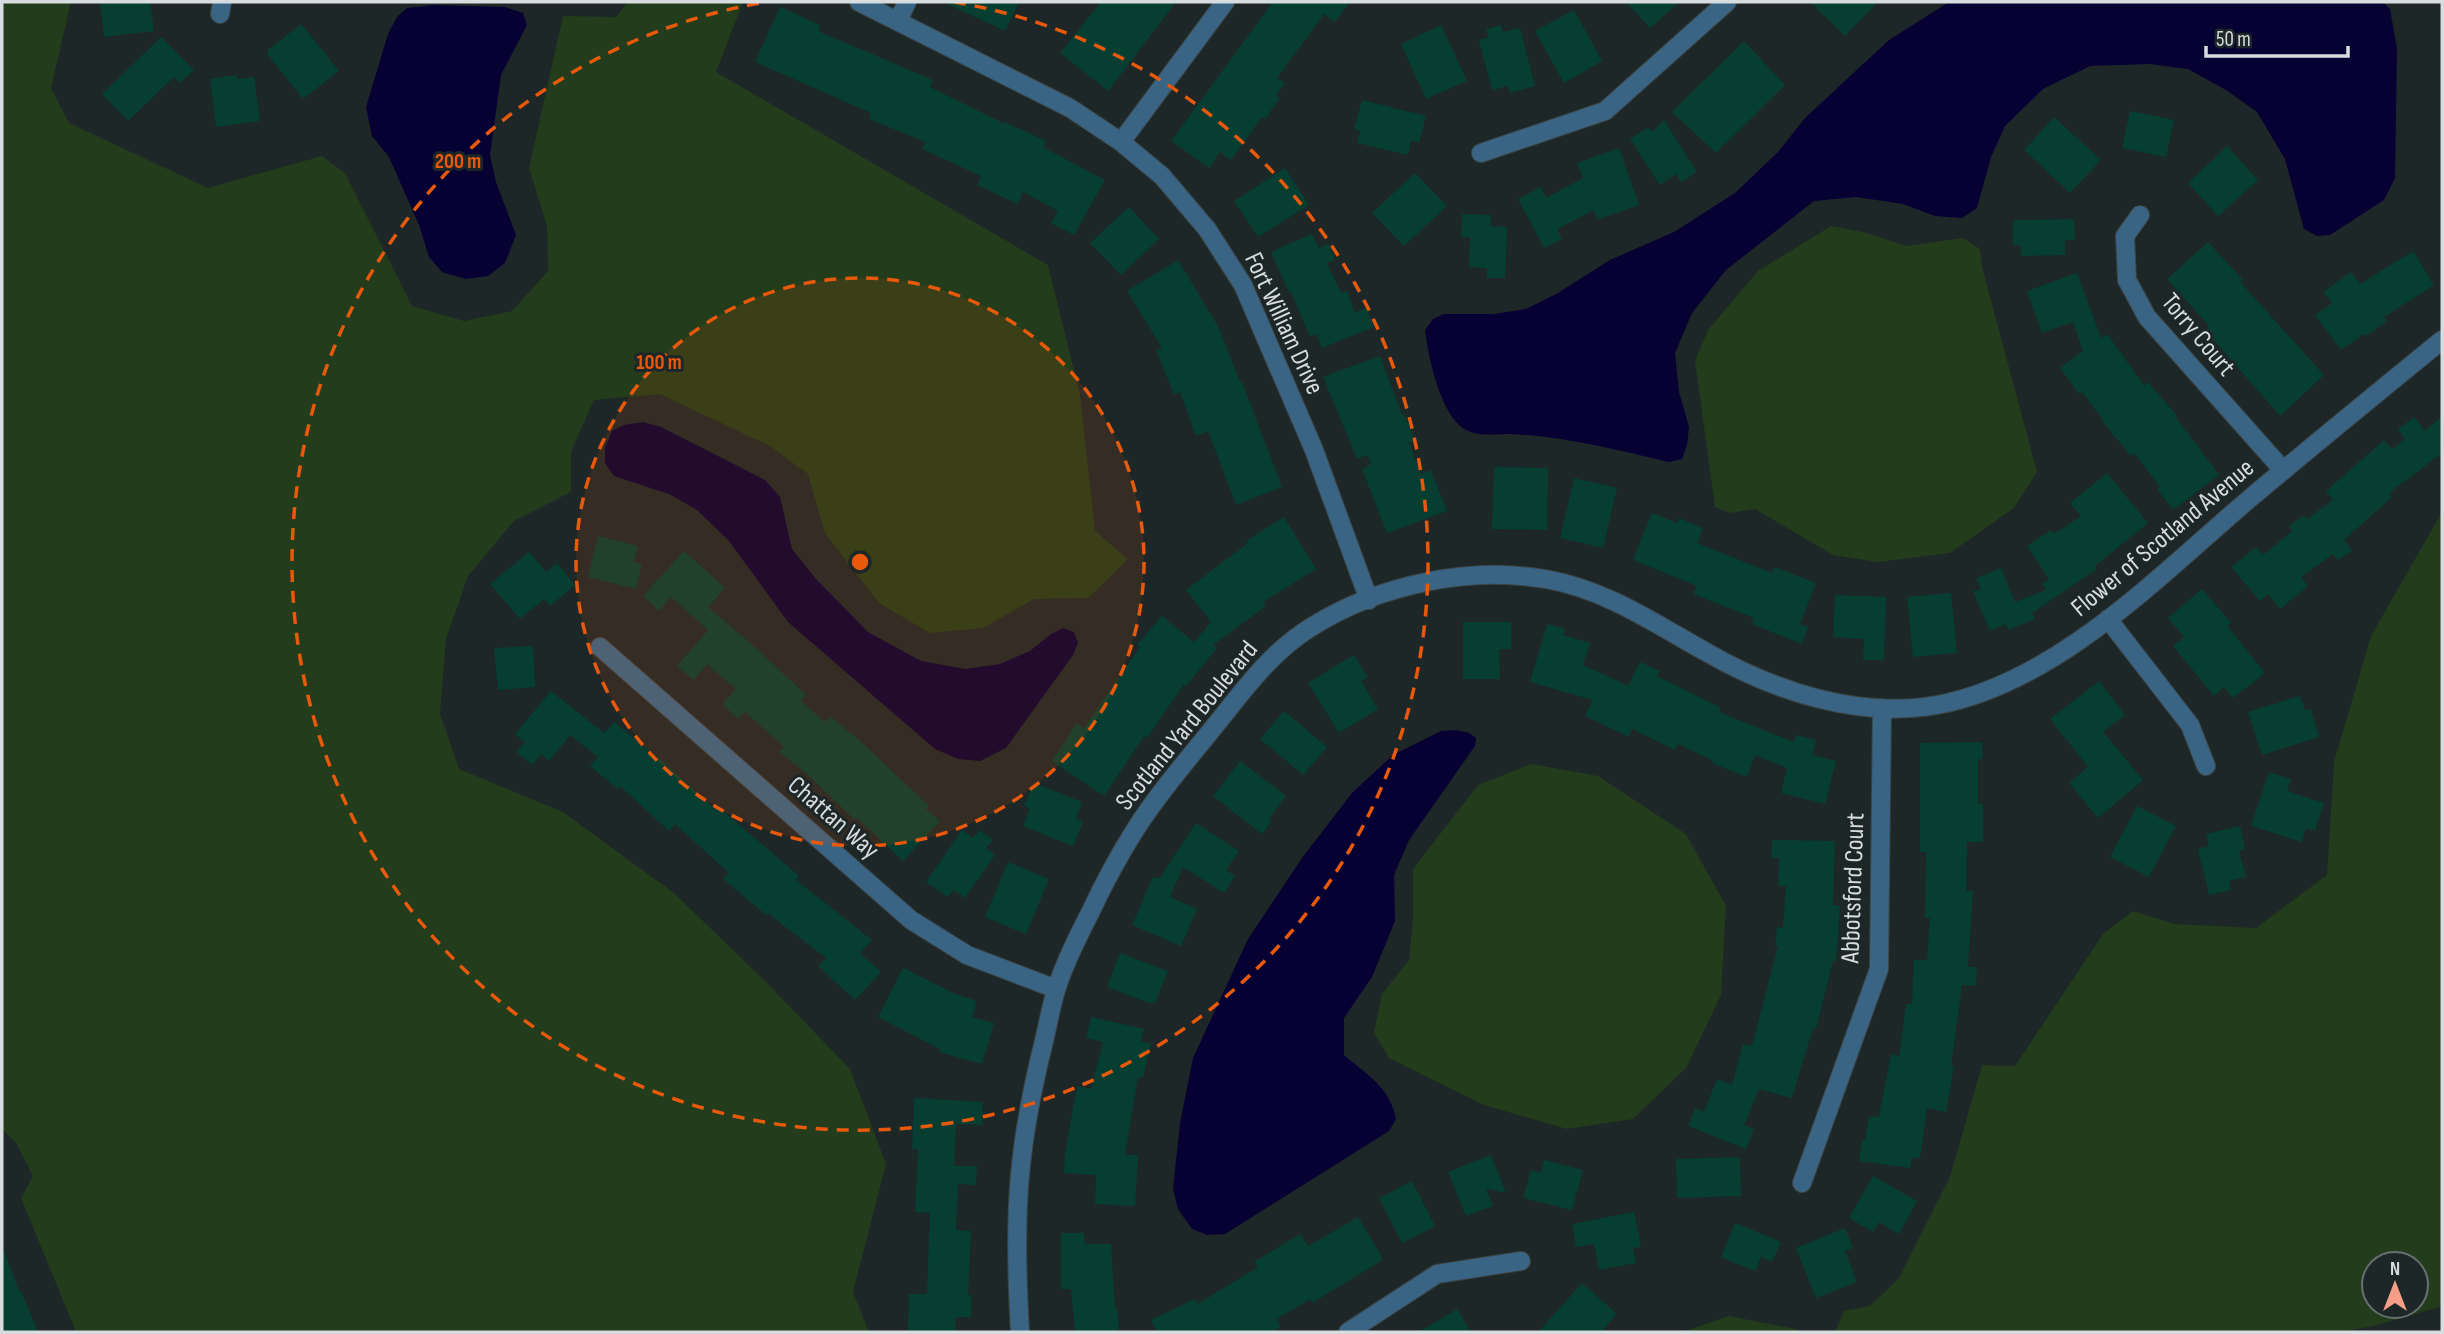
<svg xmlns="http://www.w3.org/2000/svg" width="2444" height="1334" font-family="'Sofia Sans Condensed',sans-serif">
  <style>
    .green { fill: #233c1b; fill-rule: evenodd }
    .water { fill: #070033 }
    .building { fill: #063e32 }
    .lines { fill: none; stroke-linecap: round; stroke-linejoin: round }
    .minor-casing { stroke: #3b4445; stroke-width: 20 }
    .minor { stroke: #396484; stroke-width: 18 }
    .ring { fill: none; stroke: #e8590c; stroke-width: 3.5; stroke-dasharray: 12 9 }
    .labels { text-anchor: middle; stroke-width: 6; stroke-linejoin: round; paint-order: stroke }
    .street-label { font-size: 26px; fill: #d7ddde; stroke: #1d2728 }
    .centre { fill: #e8590c; stroke: #1d2728; stroke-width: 3.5 }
    .ring-label { font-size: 21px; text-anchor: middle; font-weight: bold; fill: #e8590c; stroke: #1d2728; stroke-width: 6; stroke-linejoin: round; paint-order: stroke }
  </style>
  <rect width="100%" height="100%" fill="#1d2728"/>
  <path class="green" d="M2,2H71L51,88L69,123L208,188L322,156L345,173L412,306L464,321L512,311L548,271L547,226L529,168L563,16L616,17L628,2H743L716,72L1048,265L1080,395L1095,531L1128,559L1088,598L1034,599L983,628L930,633L879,603L825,533L808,474L770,446L660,394L594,400L571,452V492L514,521L468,576L446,639L440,714L459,769L563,812L674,893L765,981L850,1069L886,1164L853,1292L869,1332H76L21,1198L33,1176L16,1143L2,1129Z
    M1831,226L1867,233L1906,246L1963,238L1980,249L1982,267L2037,472L2014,508L1950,553L1878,562L1833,555L1755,509L1730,513L1715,507L1695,361L1708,330L1758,271Z
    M2442,512V1306L2374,1326L2339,1332H1835L1844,1311L1870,1306L1899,1278L1950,1177L1982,1065L2015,1066L2103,934L2133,911L2175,924L2256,928L2327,875L2334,762L2371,636ZM2374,1264H2416V1306H2374Z
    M1531,764L1598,776L1686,834L1726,906L1721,995L1686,1068L1633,1119L1567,1129L1484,1105L1389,1058L1374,1033L1382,994L1409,960L1413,919V869L1478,785Z
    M1729,1316L1796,1329L1798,1332H1682Z"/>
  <path class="water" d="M1949,2H2383L2390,9L2397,49L2395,178L2384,200L2330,235L2317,236L2304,229L2285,159L2257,112L2226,90L2188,69L2150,64L2090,66L2043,89L2005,126L1991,157L1977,208L1962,218L1935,216L1903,204L1856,197L1814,201L1726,270L1692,313L1675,353L1679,392L1689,427L1687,445L1682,459L1669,462C1616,450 1564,436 1510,434C1493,434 1473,438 1459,425C1439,406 1428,356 1425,330L1433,319L1444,314H1494L1526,309L1558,293L1610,260L1674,232L1735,193L1778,152L1805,118L1889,40Z
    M434,5L505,7L523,13L527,25L501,75L490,155L496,182L516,235L505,263L488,276L466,279L442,272L429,257L419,225L389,157L372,136L366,107L388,34L397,17L407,8Z
    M643,422L661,427L765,480L780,497L792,549L816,579L868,632L921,661L965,669L1000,664L1030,651L1051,634L1063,628L1074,632L1078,643L1073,655L1006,748L980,761L958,759L935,749L788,622L729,541L697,510L669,494L614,476L605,463V447L612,431L624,425Z
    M1456,730L1469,733L1476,738L1475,746L1409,840L1394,875L1395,921L1372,977L1344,1018V1055C1367,1075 1390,1087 1396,1119L1389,1131L1225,1234L1207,1235L1192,1229L1178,1209L1173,1189L1180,1123L1193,1058L1248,939L1302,858L1352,793L1393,755L1441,731Z"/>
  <path class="building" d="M100,2H150L154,31L104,37Z
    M943,2H1019L1005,31Z
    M1101,2H1176L1108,91L1060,53Z
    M1273,2H1350L1335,22L1324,14L1277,78L1285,83L1276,96L1280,98L1265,119L1262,117L1231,160L1220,152L1209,168L1171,141Z
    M1626,2H1679L1650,28Z
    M1810,2H1878L1845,36Z
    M780,7L820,25L818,31L933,80L930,87L1005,124V122L1046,141L1043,147L1105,180L1074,235L1051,223L1058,211L1023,192L1018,204L977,185L981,176L922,149L926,142L869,119L871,113L755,62Z
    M1574,10L1602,61L1564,83L1535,31Z
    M301,24L339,71L303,99L268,55V50Z
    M1441,25L1467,81L1426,99L1401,44Z
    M1501,25L1503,32L1520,28L1535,86L1510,93L1508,86L1492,90L1479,40L1489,37L1486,29Z
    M161,37L194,70L180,83L174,77L128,121L102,94Z
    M1744,41L1785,85L1716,153L1672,112Z
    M237,75V79L254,77L260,121L216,127L210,79Z
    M1362,100L1426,116L1419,143L1411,140L1408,155L1357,143L1360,131L1354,129Z
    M2130,111L2174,120L2166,157L2122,148Z
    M2054,117L2101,160L2070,193L2024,150Z
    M1664,120L1697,172L1681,182L1676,174L1660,185L1630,139L1649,127L1652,132Z
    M2227,146L2258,180L2218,216L2188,183Z
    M1619,148L1639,205L1597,220L1594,210L1557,229L1562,239L1544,248L1518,199L1541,187L1546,198L1583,178L1577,163Z
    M1285,168L1309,205L1258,237L1234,201Z
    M1415,173L1447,206L1404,246L1372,213Z
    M1129,207L1159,239L1121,275L1090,243Z
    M1462,214L1491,215L1490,226L1507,227L1505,278H1487V268L1469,267L1470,237H1461Z
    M2074,219L2075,240H2065V255L2021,256L2020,245H2013V220Z
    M1312,234L1319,248L1328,243L1335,259L1327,263L1341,293L1347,291L1355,312L1366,308L1374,327L1322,348L1316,334L1310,337L1291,292L1289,293L1271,252Z
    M2208,242L2243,280L2240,282L2324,375L2280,416L2205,330L2209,326L2167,279Z
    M2413,251L2434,285L2384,317L2387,321L2366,336L2364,334L2341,350L2315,315L2332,303L2323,292L2351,272L2360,284Z
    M1178,260L1219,328L1240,382H1242L1282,487L1236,505L1208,431L1196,436L1180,392L1174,395L1156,350L1162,348L1127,291Z
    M2077,273L2101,338L2107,334L2144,385L2148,382L2178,417L2176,418L2219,475L2173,510L2157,489L2160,487L2134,453L2131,456L2102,421L2103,420L2082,392L2079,394L2060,368L2083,351L2073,322L2042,333L2027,291Z
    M1380,356L1402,415L1404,414L1415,441L1409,443L1421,474L1431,470L1447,511L1387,533L1362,469L1371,464L1367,455L1357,459L1323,377Z
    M2442,416V453L2389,493L2392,497L2344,540L2352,551L2338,560L2333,554L2301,577L2308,586L2280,609L2268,594L2260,601L2231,567L2256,547L2263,555L2292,531L2289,526L2304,515L2307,519L2333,500L2326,491L2384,440L2392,449L2405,439L2398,429L2414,417L2425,431Z
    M1494,467L1548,468L1547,530L1492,529Z
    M2107,473L2148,523L2095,566L2097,569L2032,613L2035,619L2008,630L2006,624L1990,631L1973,591L1981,590L1976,578L2001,568L2015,602L2046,590L2042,584L2049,579L2027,546L2051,530L2054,534L2081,516L2070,503Z
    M1574,478L1617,488L1603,548L1560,538Z
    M1652,513L1677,523L1679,518L1703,528L1697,543L1772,573L1774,567L1816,583L1800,624L1808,627L1802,644L1752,624L1754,618L1693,594L1697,586L1633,560Z
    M1284,517L1316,569L1263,602L1266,606L1213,645L1217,648L1186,686L1184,684L1147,738L1144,736L1104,796L1052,761L1077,723L1084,728L1140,647L1137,645L1162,616L1194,642L1211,622L1186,590L1248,543L1246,541Z
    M598,536L638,546L634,562L642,564L636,589L588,577Z
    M684,551L725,588L708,607L757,649L806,695L801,701L825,722L830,716L858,739L929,806L926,809L940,821L903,861L857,818L855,820L807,774L779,752L784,747L745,712L738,719L722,704L736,689L707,664L694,680L677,666L708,630L671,597L659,611L643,596Z
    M529,552L546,572L557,563L575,585L550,606L544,599L520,619L490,584Z
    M2202,589L2231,623L2227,626L2265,673L2233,698L2224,687L2214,696L2173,646L2184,637L2168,618Z
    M1951,593L1957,653L1913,657L1907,597Z
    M1835,595L1886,597L1884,660H1863L1864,639L1833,637Z
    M1463,622H1511V649H1499L1500,679H1463Z
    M1547,624L1565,629L1563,635L1590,643L1583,665L1628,686L1640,662L1660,671L1657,676L1721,708L1719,712L1794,742L1796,735L1816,740L1812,755L1836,761L1825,804L1781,793L1787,768L1755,755L1747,777L1712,763L1713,761L1678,744L1675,750L1632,729L1629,737L1585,716L1593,700L1530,682Z
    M533,646L535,687L498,690L494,648Z
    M1354,655L1368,677L1361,681L1378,709L1339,733L1308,683Z
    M2099,681L2125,715L2103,732L2143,780L2098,818L2069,783L2088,767L2050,719Z
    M551,691L604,733L614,722L662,761L714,808L716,805L799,876L796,880L872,940L860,953L881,972L855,1000L818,966L826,958L767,913L766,915L723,879L729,873L675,824L669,831L620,786L618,789L590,766L598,757L570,735L549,761L541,754L532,765L516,752L525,742L515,734Z
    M2300,696L2305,710L2311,709L2319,737L2262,755L2248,712Z
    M1284,711L1327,747L1303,775L1260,739Z
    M1982,742V759H1978V804H1983V842H1967L1966,891H1973L1968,967H1977L1976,986L1962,985L1951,1066H1954L1946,1112L1927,1108L1920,1158L1912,1157L1910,1168L1859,1161L1862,1140H1865L1869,1116L1879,1117L1891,1054L1899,1056L1906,1004H1912L1914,960H1927L1930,918H1925L1926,852H1920V743Z
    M1240,761L1286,796L1269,819L1272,821L1262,834L1213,796Z
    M2269,772L2291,779L2287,791L2324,803L2315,831L2306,828L2302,842L2251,826Z
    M1034,783L1082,802L1076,819L1083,822L1073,846L1023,826L1030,808L1024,806Z
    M2137,806L2176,826L2149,877L2110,857Z
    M1196,823L1239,851L1226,870L1235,876L1224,893L1183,867L1170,897L1197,909L1181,946L1132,925L1153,877L1159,879Z
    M2240,826L2245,849L2239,851L2246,877L2229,881L2231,890L2209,895L2198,849L2209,846L2206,834Z
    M962,830L973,838L979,830L993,840L986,848L995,855L965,898L953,890L948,897L926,882Z
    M1772,840L1835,841L1833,905L1840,906L1836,961H1833L1816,1029L1813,1028L1792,1098L1759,1089L1744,1125L1754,1129L1746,1149L1688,1126L1695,1108L1704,1112L1717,1079L1732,1085L1743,1044L1752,1046L1778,946H1775L1777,927L1783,928L1786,886H1778L1779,858H1771Z
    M1008,862L1049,879L1026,934L985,917Z
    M1120,953L1168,971L1155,1003H1149L1107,987Z
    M903,968L953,993L977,1001L972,1017L994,1023L982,1064L939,1052L940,1049L878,1017Z
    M1091,1017L1144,1029L1141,1041L1151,1044L1143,1078L1138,1077L1125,1155H1138L1135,1206L1095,1204L1096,1175L1064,1173L1065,1153L1077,1086L1091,1089L1103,1042L1086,1038Z
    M914,1098L983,1102L982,1125L956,1124L954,1166H977L976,1185L958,1184L956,1230L971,1231L968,1295H971V1317H956L955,1332H908L909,1294H927L930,1213L915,1212L918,1149H912Z
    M1491,1155L1506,1193L1486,1188L1493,1206L1466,1216L1448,1172Z
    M1740,1157L1741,1196L1677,1198L1676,1159Z
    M1544,1160L1583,1170L1572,1210L1523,1198L1531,1170L1541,1173Z
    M1873,1176L1917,1201L1899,1234L1879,1222L1873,1232L1849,1218Z
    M1412,1181L1435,1226L1402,1243L1379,1198Z
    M1634,1212L1641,1247L1633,1248L1636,1263L1599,1270L1594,1244L1576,1247L1572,1224Z
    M1358,1217L1381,1255V1261L1312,1303L1310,1299L1277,1319L1281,1327L1272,1332H1157L1151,1320L1195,1299L1198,1304L1258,1267L1254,1262L1300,1234L1308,1246Z
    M1735,1223L1781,1242L1772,1262L1761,1257L1755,1271L1721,1257Z
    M1845,1228L1853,1248L1845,1251L1857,1282L1816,1298L1796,1248Z
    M1061,1233H1084L1085,1244H1111L1115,1309H1117L1119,1332H1075L1071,1289H1061Z
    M3,1249L20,1293H22L38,1332H2Z
    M1582,1283L1617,1314L1601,1332H1538Z
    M1457,1309L1471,1332H1419Z"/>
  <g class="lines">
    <defs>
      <path id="minor" d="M859,2L1070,108L1121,142L1162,176L1207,229L1243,285L1314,450L1369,600
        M220,14L222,2
        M898,21L907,2
        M1121,142L1225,2
        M1481,153L1605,111L1727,2
        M2140,215L2125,236L2127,280L2147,317L2283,470
        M2108,619L2190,725L2206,766
        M600,647L911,920L967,955L1056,989
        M1802,1183L1879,969L1882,708
        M1020,1332C1017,1280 1015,1227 1020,1175C1024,1130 1033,1085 1044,1041C1048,1024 1051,1007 1056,990C1064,964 1077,938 1090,913C1103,885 1118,857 1135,830C1159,792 1190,757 1218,722C1246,687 1273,650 1313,626C1379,585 1468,566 1545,579C1605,589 1654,623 1706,652C1774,691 1858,719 1937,705C2056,683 2159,576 2248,500C2312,446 2377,393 2442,340
        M1348,1332L1437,1274L1521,1261"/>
    </defs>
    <use href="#minor" class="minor-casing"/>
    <use href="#minor" class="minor"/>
  </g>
  <circle cx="860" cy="562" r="284" fill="#e8590c" fill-opacity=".12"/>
  <g class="ring">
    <circle cx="860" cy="562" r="284"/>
    <path d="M954 2A568 568 0 1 1 766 2"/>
  </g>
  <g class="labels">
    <g class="street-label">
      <text transform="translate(1285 323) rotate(65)" y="9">Fort William Drive</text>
      <text transform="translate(2199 334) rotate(50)" y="9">Torry Court</text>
      <text transform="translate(2162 537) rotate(-40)" y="9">Flower of Scotland Avenue</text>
      <text transform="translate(1186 725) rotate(-51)" y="9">Scotland Yard Boulevard</text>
      <text transform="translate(834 817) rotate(41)" y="9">Chattan Way</text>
      <text transform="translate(1852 888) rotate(-88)" y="9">Abbotsford Court</text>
    </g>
  </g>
  <circle cx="860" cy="562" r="10" class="centre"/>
  <g class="ring-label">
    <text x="458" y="168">200 m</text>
    <text x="659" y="369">100 m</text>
  </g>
  <rect width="2444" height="1334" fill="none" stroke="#d7ddde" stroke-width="7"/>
  <g transform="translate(2395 1285)"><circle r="33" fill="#1d2728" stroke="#677071" stroke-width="2"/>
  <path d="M0-5L12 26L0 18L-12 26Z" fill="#f49e88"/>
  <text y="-10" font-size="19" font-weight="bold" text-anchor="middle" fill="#d7ddde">N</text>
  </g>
  <path d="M2206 46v10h142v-10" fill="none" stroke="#d7ddde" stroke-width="3.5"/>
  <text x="2216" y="46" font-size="21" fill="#d7ddde" stroke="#1d2728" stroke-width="5" paint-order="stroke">50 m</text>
</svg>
